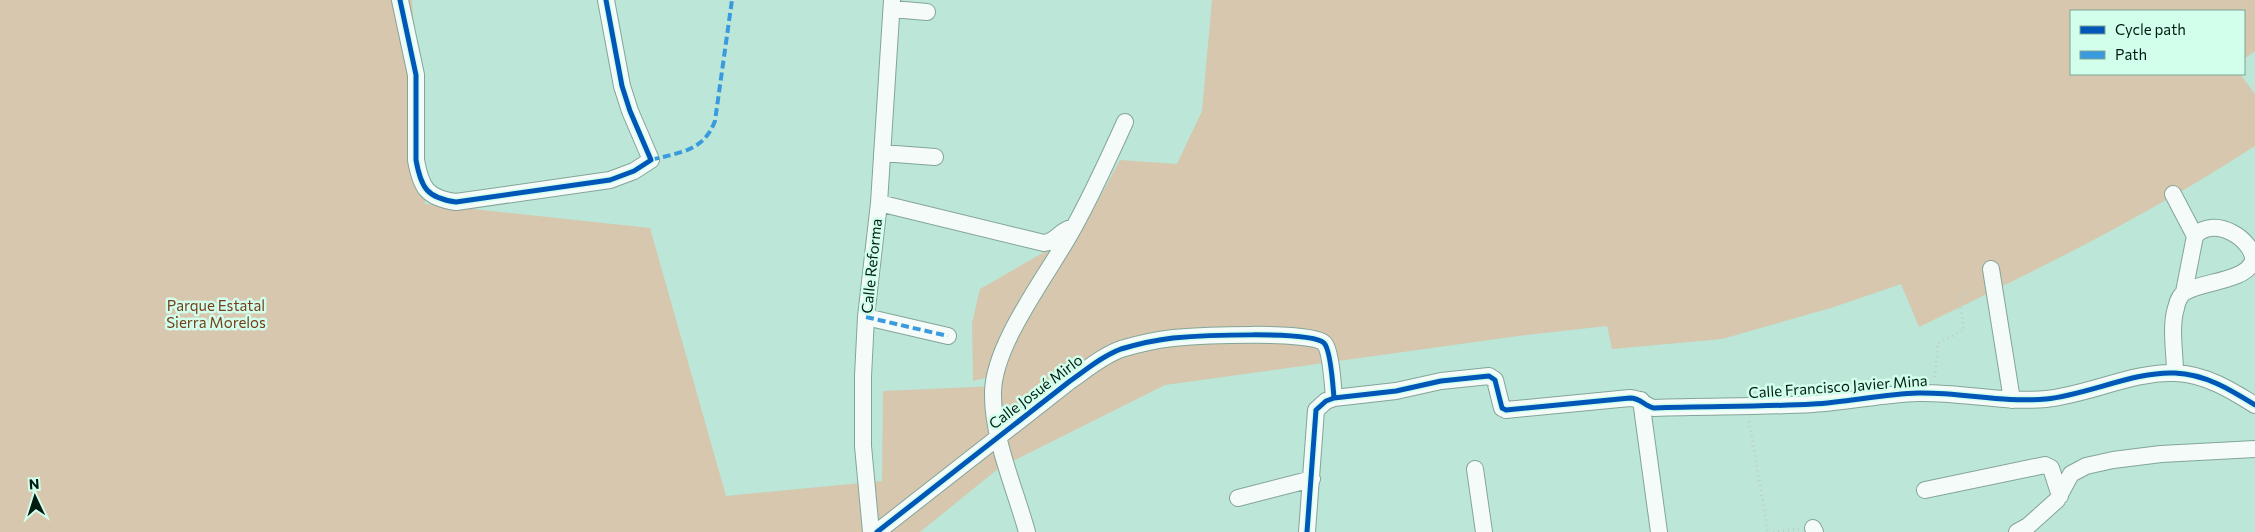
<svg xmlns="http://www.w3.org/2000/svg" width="2255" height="532" font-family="Commissioner,sans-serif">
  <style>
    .green { fill: #d6c7ae }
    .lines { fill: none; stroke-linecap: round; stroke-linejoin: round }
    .minor-casing { stroke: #83a599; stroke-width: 18 }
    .path { stroke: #c1cdc9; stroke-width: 3; stroke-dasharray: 1 4; stroke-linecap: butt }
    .minor { stroke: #f5fbf9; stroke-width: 16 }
    .quiet { stroke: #399bde; stroke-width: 4; stroke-dasharray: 8 4; stroke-linecap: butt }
    .cycleway-casing { stroke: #d2feec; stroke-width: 8 }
    .cycleway { stroke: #0057b8; stroke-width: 5 }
    .labels { text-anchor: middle; stroke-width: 5; stroke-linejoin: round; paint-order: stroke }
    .street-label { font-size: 15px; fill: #001c12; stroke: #d2feec }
    .park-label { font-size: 15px; fill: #763d1a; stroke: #d2feec }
  </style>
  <rect width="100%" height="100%" fill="#bce6d7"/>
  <path class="green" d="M0,0H412L425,204L650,228L726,496L882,481L883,391L997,386L1003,374L973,381L972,323L980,289L1067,239L1079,236L1120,160L1177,164L1202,111L1212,0H2255V51L2244,59V11H2071V74H2240L2255,94V146C2149,215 2033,272 1919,327L1901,284L1834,307L1722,339L1612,349L1607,326L1518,336L1165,385L999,468L920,532H0Z"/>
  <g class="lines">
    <defs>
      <path id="minor" d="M400,0L416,75V160C421,188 427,198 456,202L610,180L634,171L651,160L630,111L622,86L606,0
        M892,9L927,12
        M882,153L935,157
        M2173,194L2195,236
        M879,203L1044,243C1056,242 1060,230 1072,228
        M1991,269L2012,400
        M866,317L948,336
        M2175,373C2175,353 2170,327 2176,308C2177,303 2180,295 2185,292C2202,281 2245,282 2253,261C2255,241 2215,214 2195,236L2184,292
        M1334,398L1396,391L1441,381L1489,376L1495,380L1502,408L1506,410L1630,398C1641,398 1644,406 1654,408C1707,406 1760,407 1813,404C1848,402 1883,394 1918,393C1961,392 2003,403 2046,399C2087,395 2135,371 2175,373C2205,374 2231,390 2255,405
        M1641,400L1659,532
        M1475,469L1484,532
        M1925,490L2045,465L2051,468L2060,496
        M1238,498L1312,479
        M1813,528L1815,532
        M871,532L863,446V376L866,317L879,203L892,0
        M877,532L1070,381C1086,370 1102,356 1121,349C1138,344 1155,340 1173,338C1196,336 1310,330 1324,343C1331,350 1333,387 1334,398L1326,401L1316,410L1307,532
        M1027,532C1015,488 992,438 993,392C994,342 1050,272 1074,227C1093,193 1109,157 1125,122
        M2017,532L2028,526L2057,500L2071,474L2086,466L2113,460L2161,454L2255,449"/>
    </defs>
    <use href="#minor" class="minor-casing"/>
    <path class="path" d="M1935,377L1938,343L1964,330L1959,298L1963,294L1979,290
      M1749,421L1768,532
      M1773,532L1800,529"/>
    <use href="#minor" class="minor"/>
    <path class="quiet" d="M651,160C680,152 703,152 715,121L732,0
      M866,317L948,336"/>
    <defs>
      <path id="cycleway" d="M400,0L416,75V160C421,188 427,198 456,202L610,180L634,171L651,160L630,111L622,86L606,0
        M1334,398L1396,391L1441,381L1489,376L1495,380L1502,408L1506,410L1630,398C1641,398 1644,406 1654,408C1707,406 1760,407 1813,404C1848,402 1883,394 1918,393C1961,392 2003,403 2046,399C2087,395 2135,371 2175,373C2205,374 2231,390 2255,405
        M877,532L1070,381C1086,370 1102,356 1121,349C1138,344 1155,340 1173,338C1196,336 1310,330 1324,343C1331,350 1333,387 1334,398L1326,401L1316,410L1307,532"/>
    </defs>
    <use href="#cycleway" class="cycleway-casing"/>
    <use href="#cycleway" class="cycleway"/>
  </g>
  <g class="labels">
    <g class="street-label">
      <text transform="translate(872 266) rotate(-84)" y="5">Calle Reforma</text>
      <text transform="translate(1838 387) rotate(-4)" y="5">Calle Francisco Javier Mina</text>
      <text transform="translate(1036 392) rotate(-37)" y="5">Calle Josué Mirlo</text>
    </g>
    <g class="park-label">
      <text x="216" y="311">Parque Estatal<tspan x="216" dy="17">Sierra Morelos</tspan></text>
    </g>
  </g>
  <rect x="2070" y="10" width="175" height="65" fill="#d2feec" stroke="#7ea495"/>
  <rect x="2080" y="26" width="25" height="8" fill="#0057b8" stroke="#7ea495"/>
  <text x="2115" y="35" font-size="15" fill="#001c12">Cycle path</text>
  <rect x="2080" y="51" width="25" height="8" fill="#399bde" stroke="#7ea495"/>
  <text x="2115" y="60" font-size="15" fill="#001c12">Path</text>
  <g transform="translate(35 497) rotate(356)" stroke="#d2feec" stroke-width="4" paint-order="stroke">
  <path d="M0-4L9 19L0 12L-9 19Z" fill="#001c12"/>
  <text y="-8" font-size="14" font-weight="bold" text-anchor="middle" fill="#001c12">N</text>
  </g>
</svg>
